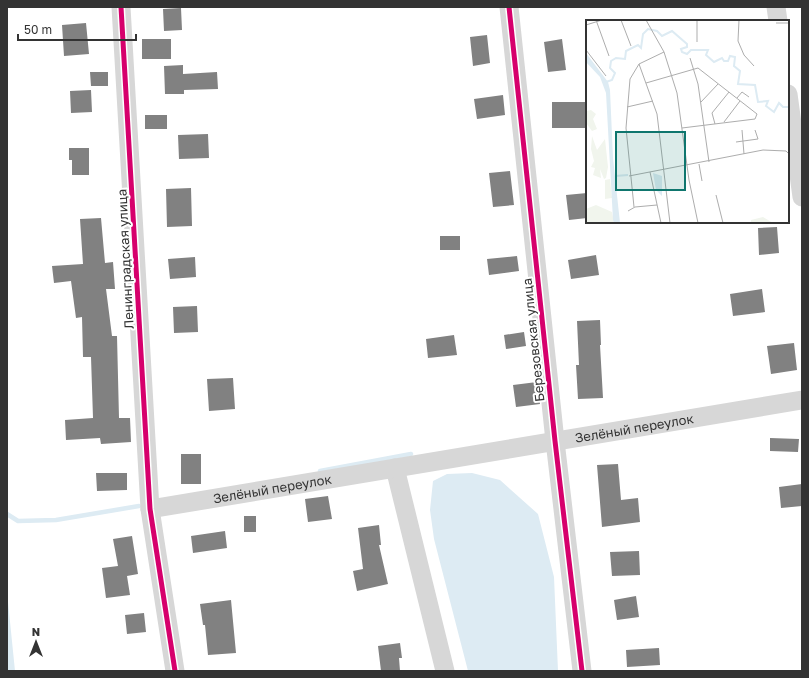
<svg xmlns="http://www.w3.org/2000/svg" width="809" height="678" font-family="'Golos Text',sans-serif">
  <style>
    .water { fill: #ddebf3 }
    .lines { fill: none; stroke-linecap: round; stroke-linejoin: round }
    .stream { stroke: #ddebf3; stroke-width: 4.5 }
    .building { fill: #818181 }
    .minor { stroke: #d7d7d7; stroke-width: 19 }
    .cycleway-casing { stroke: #fff; stroke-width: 8 }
    .cycleway { stroke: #d6006c; stroke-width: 5 }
    .labels { text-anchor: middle; stroke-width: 4; stroke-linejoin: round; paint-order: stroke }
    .street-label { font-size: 13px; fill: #333; stroke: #fff }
    .inset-river { fill: none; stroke: #ddebf3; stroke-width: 2 }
    .inset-road { fill: none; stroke: #adadad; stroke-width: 1 }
    .view { fill: #0f766e; fill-opacity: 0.15; stroke: #0f766e; stroke-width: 2 }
    .inset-edge { fill: none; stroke: #333; stroke-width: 2 }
  </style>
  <rect width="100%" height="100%" fill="#fff"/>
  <path class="water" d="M472,473L500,480L538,514L554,577L558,671H468L434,539L430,510L433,481L447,474Z
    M7,592L15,671H7Z"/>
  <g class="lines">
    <path class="stream" d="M320,471L411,454
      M7,514L18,521L56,520L139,506"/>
  </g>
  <path class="building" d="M181,8L182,30L164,31L163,9Z
    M86,23L89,54L64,56L62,25Z
    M487,35L490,63L473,66L470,37Z
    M142,39H171V59H142Z
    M562,39L566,70L548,72L544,42Z
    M183,65V74L217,72L218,89L184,90V94H165L164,66Z
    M90,72H108V86H91Z
    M91,90L92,112L71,113L70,91Z
    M503,95L505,115L477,119L474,99Z
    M552,102H586V128H552Z
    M145,115H167V129H145Z
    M208,134L209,158L179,159L178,135Z
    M69,148H89V175H72V160H69Z
    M510,171L514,205L493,207L489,173Z
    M191,188L192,226L167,227L166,189Z
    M587,193V218L569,220L566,195Z
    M101,218L105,263L113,262L115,289H106L112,336H117L119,418H130L131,442L101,444L100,438L66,440L65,420L93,418L91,357H83L82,317L76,318L71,281L54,283L52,266L83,264L80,219Z
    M777,227L779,253L759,255L758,228Z
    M440,236H460V250H440Z
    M596,255L599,275L571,279L568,260Z
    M517,256L519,271L489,275L487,259Z
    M195,257L196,277L170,279L168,259Z
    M762,289L765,312L733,316L730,294Z
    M197,306L198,332L174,333L173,307Z
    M600,320L601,345H600L603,398L578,399L576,365H579L577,321Z
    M524,332L526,346L506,349L504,335Z
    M454,335L457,355L428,358L426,339Z
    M794,343L797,370L771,374L767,346Z
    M233,378L235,409L209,411L207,379Z
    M537,382L540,404L516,407L513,385Z
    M770,438L799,439L798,452L770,451Z
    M181,454H201V484H181Z
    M618,464L621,500L638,498L640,522L602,527L597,465Z
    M96,473H127V490L97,491Z
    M802,484V506L781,508L779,487Z
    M328,496L332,519L308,522L305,499Z
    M244,516H256V532H244Z
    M379,525L381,545H379L388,584L357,591L353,571L363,569L358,528Z
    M225,531L227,548L193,553L191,536Z
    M132,536L138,574L127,576L130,595L106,598L102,568L118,566L113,539Z
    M639,551L640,575L612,576L610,552Z
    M636,596L639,617L617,620L614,600Z
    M231,600L236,653L208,655L205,625H203L200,604Z
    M144,613L146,632L127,634L125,615Z
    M400,643L402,658H399L400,671H381L378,646Z
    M659,648L660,665L627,667L626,650Z"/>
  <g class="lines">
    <g class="minor">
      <path d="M121,7L150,509L175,671"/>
      <path d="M509,7L555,441L582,671"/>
      <path d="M776,7L778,21"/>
      <path d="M788,94L802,197"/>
      <path d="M395,468L445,671"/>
      <path id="s1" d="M150,509L802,400"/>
    </g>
    <defs>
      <path id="cycleway" d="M121,7L150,509L175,671
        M509,7L555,441L582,671"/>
    </defs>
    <use href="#cycleway" class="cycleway-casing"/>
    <use href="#cycleway" class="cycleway"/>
  </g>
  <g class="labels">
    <g class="street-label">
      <text transform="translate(125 259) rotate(-93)" y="5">Ленинградская улица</text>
      <text transform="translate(533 340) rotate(-96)" y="5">Березовская улица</text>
      <text dy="5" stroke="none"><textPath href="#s1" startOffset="491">Зелёный переулок</textPath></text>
      <text dy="5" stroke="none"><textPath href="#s1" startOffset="124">Зелёный переулок</textPath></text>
    </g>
  </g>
  <g transform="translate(586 20)">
    <rect width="203" height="203" fill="#fff"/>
    <path d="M0,91L5,90L10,94L7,99L11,109L6,111L0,103ZM6,116L11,130L19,119L22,147L20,158L18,159L14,149L15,158L7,155L9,148L5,147L8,141L5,129ZM24,159L26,178L19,179V160ZM10,185L26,192L28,203H0V189ZM177,197L187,203H165V200Z" fill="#f1f5ed"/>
    <path d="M0,33L22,62L24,70L27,138L34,203H28L27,200L20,73L14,57L0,42ZM67,153L76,156V176L70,170Z" fill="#ddebf3"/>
    <path class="inset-river" d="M20,62L26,60L29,53L24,48L25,41L30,38L39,39L40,31L52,25L55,28L57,14L62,9L71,11L76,16L86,11L101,24V27L95,29L96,32L101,34L105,30H122L120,35L128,42L136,38L138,41H142L144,36L149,37L148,46L154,51L152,64L169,65L172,82L182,81L180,86L188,92L193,83L197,87H203M29,156L42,155"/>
    <path class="inset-road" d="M10,0L23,36M35,0L45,26M60,0L78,32L91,73L103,160L112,203M111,0V22M153,0L152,21L158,35L168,46M190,3H203M0,5L16,0M0,30L20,56M104,38L112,64L123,142M53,44L71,94L84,203M60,63L112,48L171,94L169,99L96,108M151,78L156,72L163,77M115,82L132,64M41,87L67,81M138,102L154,81M129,104L126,93L143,72M156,110L158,134M150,122L172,119L169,110M113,144L116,161M64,152L75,203M43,156L177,130L200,131L203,134M130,175L137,203M48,187L40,108L44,59L53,44L78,32M42,191L49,187L71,185"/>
    <path class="view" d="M30,112H99V170H30Z"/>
    <rect width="203" height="203" class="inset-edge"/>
  </g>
  <rect width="809" height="678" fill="none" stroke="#333333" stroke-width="16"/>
  <g transform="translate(36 642)" stroke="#ffffff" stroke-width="3" paint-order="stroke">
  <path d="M0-3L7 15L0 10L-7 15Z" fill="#333333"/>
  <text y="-6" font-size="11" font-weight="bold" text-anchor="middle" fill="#333333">N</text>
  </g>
  <path d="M18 34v6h118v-6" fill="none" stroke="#333333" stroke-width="2"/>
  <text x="24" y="34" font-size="12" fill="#333333" stroke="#ffffff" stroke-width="3" paint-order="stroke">50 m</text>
</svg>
